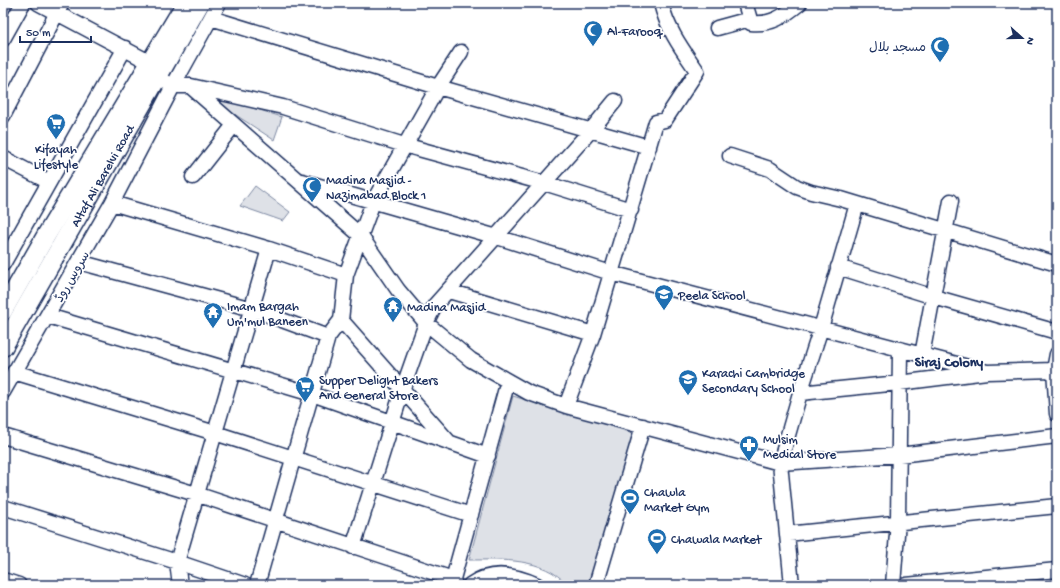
<svg xmlns="http://www.w3.org/2000/svg" width="1060" height="588" font-family="'Gochi Hand','Playpen Sans Arabic',sans-serif">
  <style>
    .green { fill: #dee1e7; stroke: #7c88a2 }
    .lines { fill: none; stroke-linecap: round; stroke-linejoin: round }
    .minor-casing { stroke: #1b2f5e; stroke-width: 17 }
    .major-casing { stroke: #1b2f5e; stroke-width: 21 }
    .minor { stroke: #fff; stroke-width: 14 }
    .major { stroke: #fff; stroke-width: 18 }
    .labels { text-anchor: middle; stroke-width: 3.5; stroke-linejoin: round; paint-order: stroke }
    .poi-label { font-size: 13px; fill: #1b2f5e; stroke: #fff; text-anchor: start }
    .street-label { font-size: 13px; fill: #1b2f5e; stroke: #fff }
    .neighbourhood-label { font-size: 14px; font-weight: bold; fill: #1b2f5e; stroke: #fff }
  </style>
  <rect width="100%" height="100%" fill="#fff"/>
  <filter id="ink" filterUnits="userSpaceOnUse"><feTurbulence type="fractalNoise" baseFrequency=".025" numOctaves="2"/><feDisplacementMap in="SourceGraphic" scale="8" xChannelSelector="R" yChannelSelector="G"/><feConvolveMatrix kernelMatrix="1 2 1 2 8 2 1 2 1" color-interpolation-filters="sRGB"/></filter>
  <g filter="url(#ink)">
    <path class="green" d="M218,97L282,117L274,140L216,102Z
      M255,186L290,212L283,221L240,206Z
      M513,396L633,433L589,585H568C542,557 503,560 469,560Z"/>
    <g class="lines">
      <defs>
        <path id="minor" d="M38,3L151,63
          M745,3L751,23C772,25 784,16 800,3
          M211,18L438,87L649,147
          M717,28L750,19
          M3,39L23,3
          M159,78L173,86H190L360,235L398,290L426,323L471,360L529,393L566,406L780,463L899,455L1057,436
          M191,86L283,107L404,145L544,183L631,210
          M3,116L62,3
          M730,156L770,169L797,187L811,192L841,199L1057,264
          M3,158L49,182
          M193,177L234,125
          M302,181L497,237L611,273L987,372
          M112,203L269,249L346,275
          M79,262L252,309L328,337
          M3,264L125,48
          M838,267L934,297L1057,332
          M449,291L593,334
          M48,316L312,394L488,456
          M341,320L448,441
          M1057,354L1054,370L1057,414
          M922,355L951,201
          M14,372L215,433L471,515
          M3,392L112,203L173,86L219,3
          M800,393L899,383L987,372L1054,370
          M566,406L593,334L656,122L665,120L697,71C682,49 667,29 661,3
          M3,436L196,494L453,579
          M3,507L177,562L245,585
          M787,534L1057,506
          M353,547L403,388L426,323L435,305L592,129L615,101
          M3,580L19,585
          M180,585L177,562L269,249
          M257,585L328,337L341,320L346,275L373,202L438,87L461,52
          M455,585L453,579L508,381
          M470,585C491,570 516,575 537,585
          M596,585L643,426
          M792,585L780,463L800,393L821,328L857,204
          M893,585L898,521L900,350
          M906,585L1057,570"/>
        <g id="major">
          <path d="M3,311L47,234L186,3"/>
          <path id="s1" d="M3,347L200,3"/>
        </g>
      </defs>
      <use href="#minor" class="minor-casing"/>
      <use href="#major" class="major-casing"/>
      <use href="#minor" class="minor"/>
      <use href="#major" class="major"/>
    </g>
  </g>
  <defs>
    <symbol id="mosque-pin" viewBox="-11 -11 22 30"><path d="M0 17L-7.5 6A9.5 9.5 0 1 1 7.5 6Z" fill="#1f6fb2" stroke="#fff"/><path d="M3.5-4.9A6 6 0 1 0 3.5 4.9A5 5 0 1 1 3.5-4.9Z" fill="#fff"/></symbol>
    <symbol id="supermarket-pin" viewBox="-11 -11 22 30"><path d="M0 17L-7.5 6A9.5 9.5 0 1 1 7.5 6Z" fill="#1f6fb2" stroke="#fff"/><path d="M-6-5.5h2.5l.6 2H6L4.5 2H-2.5L-4.4-4H-6ZM-1.5 3.2a1.3 1.3 0 1 0 .1 0ZM3 3.2a1.3 1.3 0 1 0 .1 0Z" fill="#fff"/></symbol>
    <symbol id="school-pin" viewBox="-11 -11 22 30"><path d="M0 17L-7.5 6A9.5 9.5 0 1 1 7.5 6Z" fill="#1f6fb2" stroke="#fff"/><path d="M0-5L7-2L0 1L-7-2ZM-4 1L0 2.5L4 1V4Q0 6-4 4Z" fill="#fff"/></symbol>
    <symbol id="temple-pin" viewBox="-11 -11 22 30"><path d="M0 17L-7.5 6A9.5 9.5 0 1 1 7.5 6Z" fill="#1f6fb2" stroke="#fff"/><path d="M0-6L5-2H3V0L6.5 2.5H4V6H1.5V3h-3V6H-4V2.5H-6.5L-3 0V-2H-5Z" fill="#fff"/></symbol>
    <symbol id="pharmacy-pin" viewBox="-11 -11 22 30"><path d="M0 17L-7.5 6A9.5 9.5 0 1 1 7.5 6Z" fill="#1f6fb2" stroke="#fff"/><path d="M-2-6h4v4h4v4h-4v4h-4v-4h-4v-4h4Z" fill="#fff"/></symbol>
    <symbol id="stadium-pin" viewBox="-11 -11 22 30"><path d="M0 17L-7.5 6A9.5 9.5 0 1 1 7.5 6Z" fill="#1f6fb2" stroke="#fff"/><path d="M0-5a6.5 5 0 1 0 0 10a6.5 5 0 1 0 0-10ZM-3.5-1.8h7v3.6h-7Z" fill="#fff"/></symbol>
  </defs>
  <g fill-rule="evenodd">
    <use href="#mosque-pin" x="582" y="19" width="22" height="30"/>
    <use href="#mosque-pin" x="929" y="35" width="22" height="30"/>
    <use href="#supermarket-pin" x="45" y="112" width="22" height="30"/>
    <use href="#mosque-pin" x="301" y="175" width="22" height="30"/>
    <use href="#school-pin" x="653" y="283" width="22" height="30"/>
    <use href="#temple-pin" x="382" y="295" width="22" height="30"/>
    <use href="#temple-pin" x="202" y="301" width="22" height="30"/>
    <use href="#school-pin" x="677" y="368" width="22" height="30"/>
    <use href="#supermarket-pin" x="294" y="375" width="22" height="30"/>
    <use href="#pharmacy-pin" x="738" y="434" width="22" height="30"/>
    <use href="#stadium-pin" x="619" y="487" width="22" height="30"/>
    <use href="#stadium-pin" x="646" y="527" width="22" height="30"/>
  </g>
  <g class="labels">
    <g class="poi-label">
      <text x="607" y="35">Al-Farooq</text>
      <text x="926" y="51" text-anchor="end">مسجد بلال</text>
      <text x="56" y="153" text-anchor="middle">Kifayah<tspan x="56" dy="15">Lifestyle</tspan></text>
      <text x="326" y="184">Madina Masjid -<tspan x="326" dy="15">Nazimabad Block 1</tspan></text>
      <text x="678" y="299">Peela School</text>
      <text x="227" y="310">Imam Bargah<tspan x="227" dy="15">Um'mul Baneen</tspan></text>
      <text x="407" y="311">Madina Masjid</text>
      <text x="702" y="377">Karachi Cambridge<tspan x="702" dy="15">Secondary School</tspan></text>
      <text x="319" y="384">Supper Delight Bakers<tspan x="319" dy="15">And General Store</tspan></text>
      <text x="763" y="443">Mulsim<tspan x="763" dy="15">Medical Store</tspan></text>
      <text x="644" y="496">Chawla<tspan x="644" dy="15">Market Gym</tspan></text>
      <text x="671" y="543">Chawala Market</text>
    </g>
    <g class="street-label">
      <text dy="5" stroke="none"><textPath href="#s1" startOffset="198">Altaf Ali Barelvi Road</textPath></text>
      <text transform="translate(71 276) rotate(-60)" y="5">سروس روڈ</text>
    </g>
    <g class="neighbourhood-label">
      <text x="949" y="366">Siraj Colony</text>
    </g>
  </g>
  <rect width="1060" height="588" fill="none" stroke="#fff" stroke-width="16"/>
  <rect x="8" y="8" width="1044" height="572" fill="none" stroke="#1b2f5e" stroke-width="1.5" filter="url(#ink)"/>
  <g transform="translate(1022 38) rotate(111)" stroke="#ffffff" stroke-width="3" paint-order="stroke">
  <path d="M0-3L7 15L0 10L-7 15Z" fill="#1b2f5e"/>
  <text y="-6" font-size="11" font-weight="bold" text-anchor="middle" fill="#1b2f5e">N</text>
  </g>
  <path d="M20 36v6h71v-6" fill="none" stroke="#1b2f5e" stroke-width="2"/>
  <text x="26" y="36" font-size="12" fill="#1b2f5e" stroke="#ffffff" stroke-width="3" paint-order="stroke">50 m</text>
</svg>
